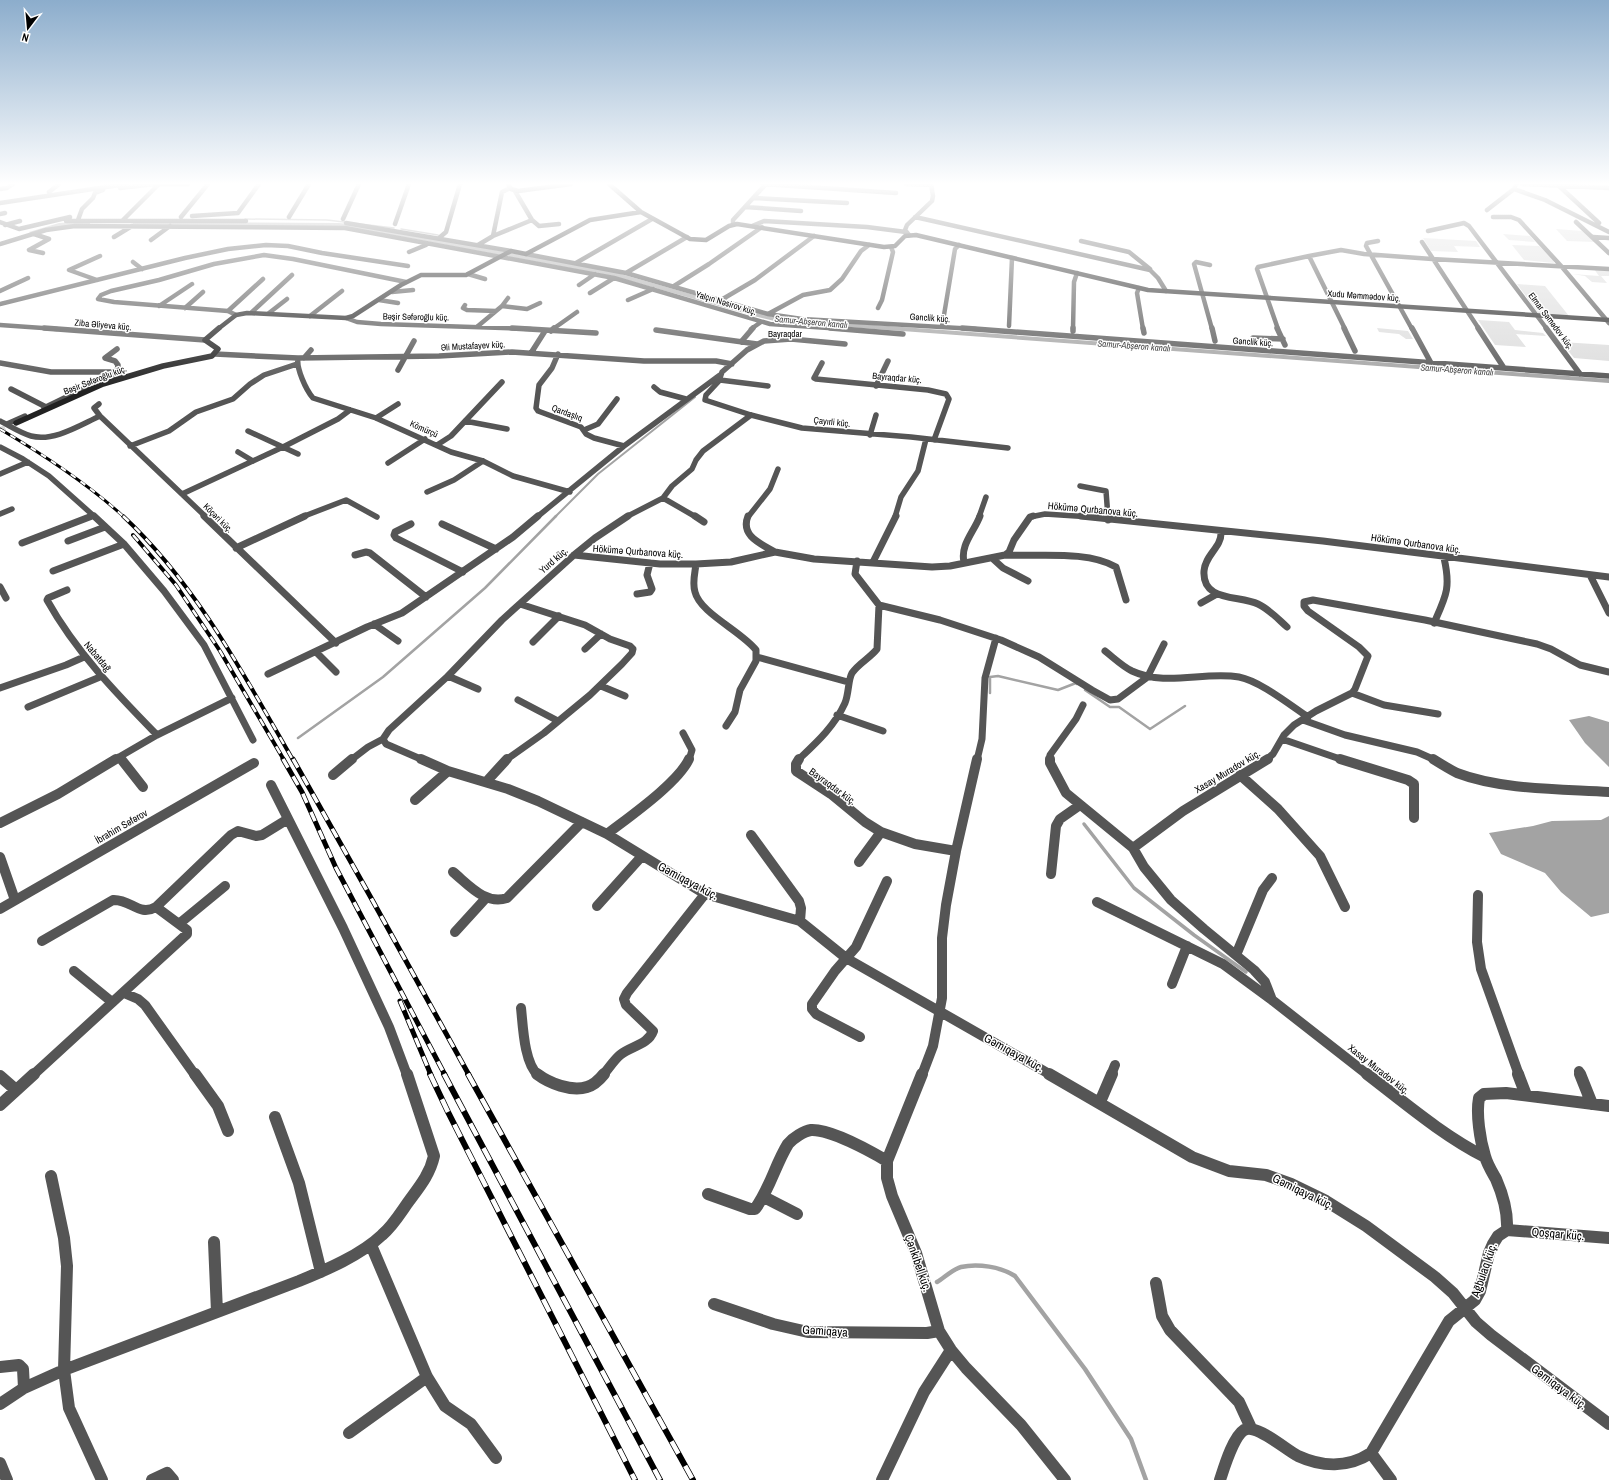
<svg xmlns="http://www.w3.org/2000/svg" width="1609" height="1480" font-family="'Archivo Narrow',sans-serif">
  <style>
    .green { fill: #dcdcdc }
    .water { fill: #a3a3a3 }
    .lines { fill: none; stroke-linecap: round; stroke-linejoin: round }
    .stream-far4 { stroke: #a3a3a3; stroke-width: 1.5 }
    .stream-far3 { stroke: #a3a3a3; stroke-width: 2 }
    .stream-far2 { stroke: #a3a3a3; stroke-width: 2.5 }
    .stream-far1 { stroke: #a3a3a3; stroke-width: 3.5 }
    .stream { stroke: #a3a3a3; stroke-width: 4.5 }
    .canal { fill: #a3a3a3; fill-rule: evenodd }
    .secondary-tunnel { stroke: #d9d9d9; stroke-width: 5.5; stroke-dasharray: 5.5 3; stroke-linecap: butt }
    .street-far4 { stroke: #555; stroke-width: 4.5 }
    .street-far3 { stroke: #555; stroke-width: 5.5 }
    .street-far2 { stroke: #555; stroke-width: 7 }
    .street-far1 { stroke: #555; stroke-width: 10 }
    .street { stroke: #555; stroke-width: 12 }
    .secondary-far1 { stroke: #222; stroke-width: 4.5 }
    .secondary { stroke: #222; stroke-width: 5.5 }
    .rail-far3-casing { stroke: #000; stroke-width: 3 }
    .rail-far2-casing { stroke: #000; stroke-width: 4 }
    .rail-far1-casing { stroke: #000; stroke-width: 5 }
    .rail-casing { stroke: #000; stroke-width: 6 }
    .rail-far3 { stroke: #fff; stroke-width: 2; stroke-dasharray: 6; stroke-linecap: butt }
    .rail-far2 { stroke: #fff; stroke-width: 2.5; stroke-dasharray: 8; stroke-linecap: butt }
    .rail-far1 { stroke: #fff; stroke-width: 3.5; stroke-dasharray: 10; stroke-linecap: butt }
    .rail { stroke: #fff; stroke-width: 4.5; stroke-dasharray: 14; stroke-linecap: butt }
    .labels { text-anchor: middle; stroke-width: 3; stroke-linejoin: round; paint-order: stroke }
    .far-street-label { font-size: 9px; fill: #000; stroke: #fff }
    .far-water-label { font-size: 9px; font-style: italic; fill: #444; stroke: #fff }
    .street-label { font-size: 10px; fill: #000; stroke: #fff }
    .near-street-label { font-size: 12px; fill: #000; stroke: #fff }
  </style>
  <rect width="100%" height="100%" fill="#fff"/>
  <path class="green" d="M1556,229L1582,231L1595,242L1567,241Z
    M1503,234L1530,236L1535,242L1509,240Z
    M1423,238L1476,241L1480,247L1454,246L1458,252L1431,251Z
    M1512,245L1539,246L1553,259L1554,263L1524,260Z
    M1594,269L1609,270V276H1601L1607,283L1592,282L1585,276L1572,274L1599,276Z
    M1517,284L1545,286L1569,316L1539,314Z
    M1478,320L1509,322L1515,330L1543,333L1546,336L1516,334L1526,347L1495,345Z
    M1377,328L1408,331L1413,339H1406L1399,334L1379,332Z
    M1561,342L1609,345V361L1574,358Z"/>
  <path class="water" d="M1589,716L1609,722V767L1585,743L1569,720Z
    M1609,816V913L1591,917L1561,892L1545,873L1501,854L1489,833L1533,826L1552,821L1601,820Z"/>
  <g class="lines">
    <path class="stream-far4" d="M245,219L327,220L394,228
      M401,229L438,235"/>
    <path class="stream-far3" d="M555,517L598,474L695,397"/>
    <path class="stream-far2" d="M1085,690L1110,707H1119L1150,729L1185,706
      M990,693V677L998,676L1058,690L1076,683L1077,684
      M298,738L383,677L485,588L556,516"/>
    <path class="stream-far1" d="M1084,824L1134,888L1194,935L1246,972"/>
    <path class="stream" d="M937,1282C944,1278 953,1269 961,1267C978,1263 1001,1267 1015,1276L1085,1369L1131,1439L1146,1480"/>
    <path class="canal" d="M88,221L90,222V224L59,227L32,234L29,232L59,223Z
      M133,222L339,223L360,225L614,272L757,313L779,318L1609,379V383L779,322L754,316L613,276L360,229L339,227L135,225L133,224Z"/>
    <path class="secondary-tunnel" d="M0,430L16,423"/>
    <path class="street-far4" d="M763,184L896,193
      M906,184L931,185
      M1516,184L1514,189L1545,200L1609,232
      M1522,184L1609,188
      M1559,186L1599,223L1597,225
      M120,188L154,184
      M0,189L7,188L13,184
      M49,192L59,184
      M754,198L847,203
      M0,203L126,184
      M745,207L801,211
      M1487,210L1514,189
      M0,214L5,213
      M192,216L238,213L259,184
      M181,217L208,184
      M289,217L309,184
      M915,217L1150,270L1158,278L1166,291
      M1493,217H1511L1519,220L1562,267L1609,323
      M343,219L359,184
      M78,220L82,209L93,198L95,193L103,190
      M123,220L159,184
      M532,220L539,226L559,224
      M66,221H246
      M0,222L19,229L70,217
      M1576,222L1609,253
      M346,223L511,251
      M395,224L409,184
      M733,224V220L766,184
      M5,225L20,221
      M752,226L764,221L867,227L906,232
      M1428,231L1464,223L1469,226L1547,329
      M34,234L49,239L29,250L43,253
      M909,235L905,230L907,225L932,201L933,196L931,184
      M493,236L532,220L515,191
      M114,237L132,226
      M1593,237L1609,238
      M439,238L446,232L460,184
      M151,240L170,226
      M1081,241L1129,252L1150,269
      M1378,241L1367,243L1366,246L1412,329
      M1422,242L1479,329
      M0,244L46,230L75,226L345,228L614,278L770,324L843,329
      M478,245L493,236L502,192L510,188
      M409,252L426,245
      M526,254L626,273L768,314L802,319L976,329
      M133,262L142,269
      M576,263L652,219
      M1210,265L1196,262L1194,264L1212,329
      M626,273L687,237
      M468,274L485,279
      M97,280L69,270L100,256
      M579,285L595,274
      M674,286L709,264L762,227
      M1139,288L1137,293L1143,329
      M0,291L28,278
      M392,292L413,290
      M590,293L614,278
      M379,300L398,303
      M628,300L653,289
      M721,300L755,280L814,236
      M0,304L185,258L228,249L266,245L288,246L322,253L408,266
      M465,305L463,308L467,310L496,311
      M159,306L192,284
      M502,306L527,309L540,303
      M185,308L203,292
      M878,308L882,300L893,252L891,247
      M228,311L263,279
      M252,312L292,275
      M269,313L287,299
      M768,314L803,295L830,290L842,279L861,251L869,245
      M236,315L228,311L114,302L98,299L101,295L111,291L159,280L214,264L264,255L293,259L406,282
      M310,316L342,291
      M346,318L357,322L381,324L531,329
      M0,325L57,329
      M478,326L502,306L508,298
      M1009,326L1012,258
      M942,327L955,249L959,245
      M553,329L577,312
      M751,329L761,322
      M1073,329L1074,282L1077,273
      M1278,329L1257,269L1258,267L1309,256
      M1345,329L1309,256L1341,250L1364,254L1432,259L1609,269"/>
    <path class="street-far3" d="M44,328L205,340
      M512,328L596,333
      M830,328L903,334
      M962,328L1609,376
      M1143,328L1144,333
      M1212,328L1215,341
      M1277,328L1285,345
      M1344,328L1355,351
      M1412,328L1431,363
      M1478,328L1504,368
      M1546,328L1580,374
      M656,330L757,344
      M551,331L554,328
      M1073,331V328
      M1253,338L1283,339
      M741,342L753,328
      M845,344L791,339L764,341L747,350L722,372L719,381L706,395L705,400L751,415L802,428L911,437L1008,448
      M117,349L105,358L115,361L118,365L117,372
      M531,353L545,331
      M215,354L298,358L439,356L512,352L644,361H716L732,364
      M558,354L552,368L539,385L536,408L538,411L581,427L586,434L594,438L624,446
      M298,358C296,368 306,390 313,398L376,418L451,452L483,461L513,476L570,492
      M304,358L311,350
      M0,363L51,372H117L124,377
      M822,363L814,378L816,379L928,390L946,394L949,399L934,440
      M398,370L414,341
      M720,380L768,386
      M876,386L888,361
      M654,387L660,392L686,399
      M11,389L46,407
      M99,404L94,408L100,416L206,517
      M44,408L91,385L121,375
      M376,418L398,404
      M0,421C10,426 20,433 31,436C54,442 80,425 100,416
      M465,421L507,429
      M7,424L25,416
      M584,430L598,424L617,399
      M248,431L298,454
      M870,435L876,415
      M437,445L451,436L502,382
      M130,446L169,431L196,412L233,399L250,384L264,375L297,364
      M0,447L23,459L49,476L95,517
      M238,452L253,461
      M388,463L425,439
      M0,474L28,462
      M1080,486L1106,491L1108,517
      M427,492L454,480L483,461
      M182,494L283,447L338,419L350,410
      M663,498L696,517
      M0,514L12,509
      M89,517L93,516
      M302,517L346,500L377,517
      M537,517L624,446L720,375
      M626,517L663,498L672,486L692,469L696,460L703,451L751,415
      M748,517L770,489L778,469
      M895,517L901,497L918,471L926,439
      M979,517L986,497
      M1030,517L1045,514L1091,517"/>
    <path class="street-far2" d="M94,516L124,544L164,591L204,645L253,740
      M204,516L336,643
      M695,516L704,522
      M748,516C740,536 761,544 775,552
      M1081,516L1323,541L1609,577
      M1108,516V520
      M411,524L395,532L394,535L396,538L463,572
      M442,524L496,549
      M1221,532C1222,547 1205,555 1204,571C1202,602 1239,595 1258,604C1269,609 1278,619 1287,627
      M68,541L105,527
      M22,543L92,516
      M236,548L305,516
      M355,555L366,552L370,553L426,597
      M574,555L660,564H696L731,562L775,552L814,559L932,567L950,566L1005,555L1009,552L1014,540L1030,517L1033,516
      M1005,555C1038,557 1087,550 1116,567L1126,600
      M992,558L1003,568L1028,581
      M873,562L896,516
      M964,562C960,545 974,532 980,516
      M696,564C695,573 692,583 695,592C700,613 741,631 756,650V661L740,690L735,712L726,726
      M53,571L124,544
      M1590,575L1609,613
      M0,587L6,598
      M67,590L48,598L47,600C76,652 116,693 157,735
      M637,594L650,592L652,589L647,575L650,563
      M1201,603L1217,594
      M879,605L940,620L1001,640L1039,657L1092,690L1110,700L1118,699L1149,676
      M1434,623C1446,596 1451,588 1444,558
      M374,624L398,641
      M533,642L559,616
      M585,649L601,634
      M1105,651C1114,658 1122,666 1132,671C1166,687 1204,671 1239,677C1260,681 1290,705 1308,717
      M316,652L336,672
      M757,657L848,682
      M268,674L367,627L402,613L513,537L538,516
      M448,676L478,689
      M1148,676L1164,644
      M601,686L625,696
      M0,688L66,665L84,657
      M1352,693L1384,705L1438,714
      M518,700L558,721
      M28,707L100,677
      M837,715L883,731
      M1303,720L1345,735L1417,752L1435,760
      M683,733L692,750L689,760
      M383,739L386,744L423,760
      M383,739L389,730L448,676L502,620L574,555L595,538L628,516
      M1282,739L1343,760
      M119,757L122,760
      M114,760L157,735L232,698
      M351,760L368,747L383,739
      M506,760L544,733L590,695L622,664L632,653L633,649L630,646L610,639L585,625L520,604
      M798,760C816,743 834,727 845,703C849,693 848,680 852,673C859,663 870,658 877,649L879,605L855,574L857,561
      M977,760L982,739L985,678L996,638
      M1050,760V755L1076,719L1083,705
      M1266,760L1273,754L1284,735L1294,725L1316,711L1352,693L1355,689L1368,656L1359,647L1308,611L1304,606V602L1313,600L1425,620L1537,644L1551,649L1580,665L1609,672"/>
    <path class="street-far1" d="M121,759L143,787
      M421,759L448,771L508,789L538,801L607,834L705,894L800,921L846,958L1051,1075
      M799,759L796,764V771L831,794L865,822L881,832L915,844L956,851
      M1050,759V763L1066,793L1133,848
      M1268,759L1183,811L1133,848L1144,867L1171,900L1204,929L1254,970L1265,982L1272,1000L1368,1075
      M1340,759L1408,780L1414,784V818
      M1433,759C1441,764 1449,769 1457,773C1501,790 1562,789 1609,792
      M333,775L352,759
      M1240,775L1278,809L1320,856L1345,907
      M486,782L507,759
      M271,785L343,928L389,1027L407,1075
      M415,800L448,771
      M0,823L58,794L116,759
      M607,834C629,817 678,783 689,759
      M751,835L799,901L801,908L800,921
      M0,857L15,900
      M859,862L881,832
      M453,872C469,885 485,905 507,898L582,822
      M1051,874L1056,826L1060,819L1080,805
      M1478,895L1477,942L1481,969L1519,1075
      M1097,902L1223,964L1272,1000
      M597,906L642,856
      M0,909L254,763
      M180,923L225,886
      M455,932L486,898
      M42,941L113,900C131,899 139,917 156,907
      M1236,955L1263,890L1272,878
      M74,971L112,1002
      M1172,984L1187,946
      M124,993L138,999L145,1005L195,1075
      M521,1008C523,1026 524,1063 538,1075
      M860,1037L816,1014L812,1009V1004L835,971L856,947L887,881
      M1579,1071L1580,1075
      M33,1075L187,934V930L156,907L231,835L238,831L256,836L262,835L288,819
      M603,1075C609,1068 614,1060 620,1055C631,1046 648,1045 653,1031L626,1005L624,999L627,993L705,894
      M922,1075L933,1046L942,998V938L946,905L956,851L977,759
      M1111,1075L1115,1065"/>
    <path class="street" d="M195,1074L218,1106L228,1131
      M537,1074C549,1083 571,1092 587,1087C594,1085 600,1079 604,1074
      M922,1074L887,1161V1178L892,1196L916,1253L939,1331L951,1350L966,1368L1021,1425L1065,1480
      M1049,1074L1192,1157L1229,1171L1266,1175L1291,1184L1326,1201L1366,1226L1435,1277L1453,1293L1476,1322L1491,1335L1609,1424
      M1367,1074C1405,1103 1442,1135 1485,1157
      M1518,1074L1526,1095
      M1580,1074L1592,1104
      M0,1076L16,1090
      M1100,1102L1112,1074
      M0,1105L34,1074
      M275,1117L299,1183L321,1272
      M51,1176L64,1238L67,1266L64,1370L69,1408L102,1480
      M708,1194L750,1209H755C770,1189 775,1165 788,1144C793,1138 804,1131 811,1130C830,1129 870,1151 887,1161
      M764,1197L797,1214
      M1507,1230C1508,1212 1503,1195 1496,1179C1492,1172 1487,1164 1485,1156C1480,1140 1476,1114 1479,1098L1484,1094L1506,1093L1609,1106
      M214,1242L217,1312
      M371,1245L427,1377L445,1406L471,1424L496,1458
      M1156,1283L1162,1316L1170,1330L1239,1402L1251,1428
      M714,1304L773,1324L808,1332L927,1333L939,1331
      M0,1367L19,1365L23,1369L24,1388
      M0,1404L24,1388L64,1370L299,1281C326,1270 361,1255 382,1235C393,1226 401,1212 409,1201C420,1186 430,1174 434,1156L407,1074
      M349,1433L427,1377
      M1371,1453L1391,1480
      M0,1463L7,1480
      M152,1480L167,1473L173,1480
      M882,1480L924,1392L951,1350
      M1220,1480C1224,1468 1233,1437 1244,1430C1256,1423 1286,1450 1298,1456C1322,1467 1348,1468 1371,1453L1449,1321L1475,1300L1480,1291L1489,1253L1493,1244L1498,1236L1507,1230L1609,1238"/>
    <path class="secondary-far1" d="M156,184H188
      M508,184L511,189L518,191L571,184
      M609,184L641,212L690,239L706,240L729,226L737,224L884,247L895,246L905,236L916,235L1148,290L1609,320
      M218,329L236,315L247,313L346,318L353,316L401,285L421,275H466L511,251L526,254L590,220L641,212"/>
    <path class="secondary" d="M16,423L103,384L163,366L212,356L218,349L205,340L219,328"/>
    <defs>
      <path id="rail-far3" d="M0,429C44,455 87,483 124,517"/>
      <path id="rail-far2" d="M123,516C196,584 244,675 293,760
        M133,535L176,585L220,651L284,760"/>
      <path id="rail-far1" d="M283,759L302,792L336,868L445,1075
        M293,759L370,896L469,1075
        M400,1001L431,1075"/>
      <path id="rail" d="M430,1074L448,1112L635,1480
        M444,1074L660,1480
        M468,1074L693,1480"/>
    </defs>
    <use href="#rail-far3" class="rail-far3-casing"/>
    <use href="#rail-far2" class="rail-far2-casing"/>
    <use href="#rail-far1" class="rail-far1-casing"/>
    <use href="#rail" class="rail-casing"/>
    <use href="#rail-far3" class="rail-far3"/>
    <use href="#rail-far2" class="rail-far2"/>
    <use href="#rail-far1" class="rail-far1"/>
    <use href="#rail" class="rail"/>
  </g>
  <linearGradient id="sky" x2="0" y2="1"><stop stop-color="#8cadcc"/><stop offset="0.47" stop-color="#fff"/><stop offset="1" stop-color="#fff" stop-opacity="0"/></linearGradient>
  <rect width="1609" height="391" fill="url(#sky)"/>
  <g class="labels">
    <g class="far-street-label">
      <text transform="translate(1364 296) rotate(4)" y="3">Xudu Məmmədov küç.</text>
      <text transform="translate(726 303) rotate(17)" y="3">Yalçın Nəsirov küç.</text>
      <text transform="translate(416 317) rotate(1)" y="3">Bəşir Səfəroğlu küç.</text>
      <text transform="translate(930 318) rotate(4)" y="3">Gənclik küç.</text>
      <text transform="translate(1551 321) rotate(53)" y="3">Elmar Səmədov küç.</text>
      <text transform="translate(103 325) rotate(5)" y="3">Ziba Əliyeva küç.</text>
      <text x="785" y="337">Bayraqdar</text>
      <text transform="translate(1253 342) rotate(4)" y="3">Gənclik küç.</text>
      <text transform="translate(473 346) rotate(-3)" y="3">Əli Mustafayev küç.</text>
      <text transform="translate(897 378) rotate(5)" y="3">Bayraqdar küç.</text>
      <text transform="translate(95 380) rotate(-21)" y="3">Bəşir Səfəroğlu küç.</text>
      <text transform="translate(567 413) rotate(20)" y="3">Qardaşlıq</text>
      <text transform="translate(832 422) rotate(6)" y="3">Çayırli küç.</text>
      <text transform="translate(424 429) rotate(24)" y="3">Kömürçü</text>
      <text transform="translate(218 518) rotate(45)" y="3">Köçəri küç.</text>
    </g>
    <g class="far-water-label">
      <text transform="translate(811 322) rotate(5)" y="3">Samur-Abşeron kanalı</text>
      <text transform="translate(1134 346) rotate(4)" y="3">Samur-Abşeron kanalı</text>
      <text transform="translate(1457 370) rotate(4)" y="3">Samur-Abşeron kanalı</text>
    </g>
    <g class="street-label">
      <text transform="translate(1093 509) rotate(5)" y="4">Hökümə Qurbanova küç.</text>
      <text transform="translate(1416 543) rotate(8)" y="4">Hökümə Qurbanova küç.</text>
      <text transform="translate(638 551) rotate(4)" y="4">Hökümə Qurbanova küç.</text>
      <text transform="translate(553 560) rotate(-41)" y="4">Yurd küç.</text>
      <text transform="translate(98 656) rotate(50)" y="4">Nabatdağ</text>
      <text transform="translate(1227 771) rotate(-31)" y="4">Xasay Muradov küç.</text>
      <text transform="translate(833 786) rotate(36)" y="4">Bayraqdar küç.</text>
      <text transform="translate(121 826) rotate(-30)" y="4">İbrahim Səfərov</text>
      <text transform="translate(1379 1069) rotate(38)" y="4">Xasay Muradov küç.</text>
    </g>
    <g class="near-street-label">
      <text transform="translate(688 881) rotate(28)" y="4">Gəmiqaya küç.</text>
      <text transform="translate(1014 1053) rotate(29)" y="4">Gəmiqaya küç.</text>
      <text transform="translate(1303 1192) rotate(26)" y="4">Gəmiqaya küç.</text>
      <text transform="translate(1558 1234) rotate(5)" y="4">Qoşqar küç.</text>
      <text transform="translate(918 1263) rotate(71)" y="4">Çənkibel küç.</text>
      <text transform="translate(1484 1270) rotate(-71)" y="4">Ağbulaq küç.</text>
      <text transform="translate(825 1331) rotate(4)" y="4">Gəmiqaya</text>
      <text transform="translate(1559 1387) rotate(37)" y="4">Gəmiqaya küç.</text>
    </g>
  </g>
  <g transform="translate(28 28) rotate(196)" stroke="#ffffff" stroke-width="3" paint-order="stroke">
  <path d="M0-3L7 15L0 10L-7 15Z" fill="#000000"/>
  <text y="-6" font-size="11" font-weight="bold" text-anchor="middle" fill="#000000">N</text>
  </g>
</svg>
